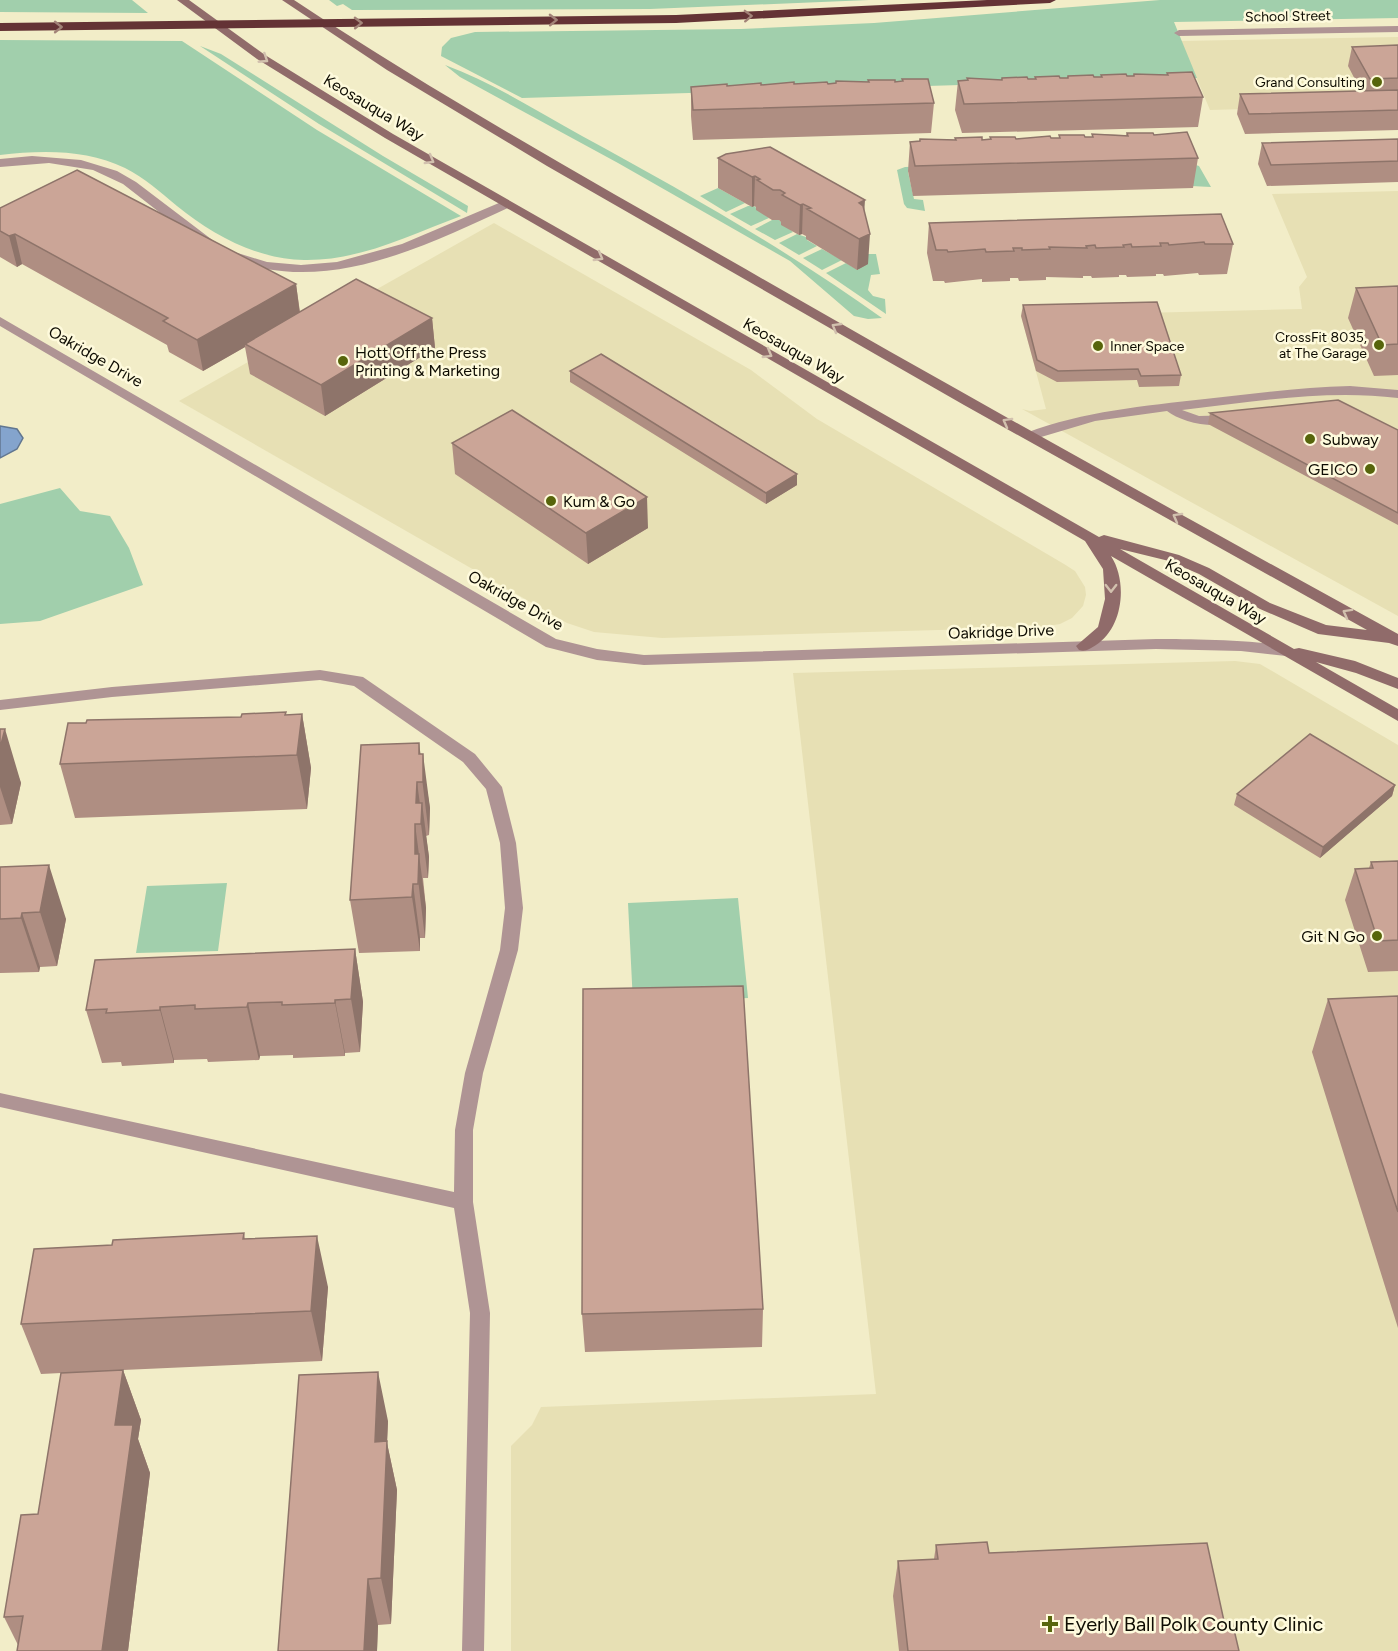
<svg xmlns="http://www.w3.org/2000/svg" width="1398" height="1651" font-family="Figtree,sans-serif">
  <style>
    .built { fill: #e7e0b4 }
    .green { fill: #a1cfac }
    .water { fill: #84a4cd; stroke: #617690; stroke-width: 1.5 }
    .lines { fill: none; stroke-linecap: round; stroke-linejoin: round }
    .service { fill: #af9494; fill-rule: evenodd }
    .minor { fill: #af9494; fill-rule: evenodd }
    .secondary { fill: #906b6a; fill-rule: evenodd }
    .motorway { fill: #643335; fill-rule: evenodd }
    .wall { fill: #af8e82 }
    .shaded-wall { fill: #8e746a }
    .building { fill: #cba597; stroke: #8e746a; stroke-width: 1.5 }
    .oneway { stroke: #a28378 }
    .oneway2 { stroke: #d2c1ae }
    .poi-dot { fill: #57650b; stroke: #fefadc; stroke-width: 2 }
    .labels { text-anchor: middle; stroke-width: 5; stroke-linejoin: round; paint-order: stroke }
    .far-street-label { font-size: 14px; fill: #0e0c02; stroke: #fefadc }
    .far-poi-label { font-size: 14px; fill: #0e0c02; stroke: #fefadc; text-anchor: end }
    .street-label { font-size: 16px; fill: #0e0c02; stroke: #fefadc }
    .poi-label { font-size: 16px; fill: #0e0c02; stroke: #fefadc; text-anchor: start }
    .near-poi-label { font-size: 20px; fill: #0e0c02; stroke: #fefadc; text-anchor: start }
  </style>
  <rect width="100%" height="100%" fill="#f2edc8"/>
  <path class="built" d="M1398,37V105L1210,110L1181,41Z
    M1398,191V616L1022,409L1030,411L1046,409L1021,316L1302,309L1299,287L1307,277L1272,194Z
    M494,223L751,370L817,419L1064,564L1075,571L1085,587L1086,595L1083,606L1072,618L1060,624L1042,627L662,638L594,632L567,623L179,401Z
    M1235,661L1260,664L1398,745V1651H511V1446L532,1425L541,1407L876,1394L793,673Z"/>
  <path class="green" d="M0,0H132L148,13L0,12Z
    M329,0H869L650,9L352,10L343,4L337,6Z
    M1160,0H1398V18L1174,22L1197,78L522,98L441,56L442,47L451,38L475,32L741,29L874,23Z
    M0,40L182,41L317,130L461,216C410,235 360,261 304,260C256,259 213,235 177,206C160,192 145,178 125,168C87,149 41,150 0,155Z
    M200,46L221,54L383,156L468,206L467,213L319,124Z
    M445,65C492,82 538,112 582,136C685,192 787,250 882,318L868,319L854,316L790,261L618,163L460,77Z
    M1177,159L1199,166L1211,187L908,172L914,199L923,200L925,211L907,208L904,204L897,170L905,167Z
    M718,188L745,203L726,212L700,196Z
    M748,206H754L769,218L751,226L730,214Z
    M772,220H779L793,232L775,240L755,229Z
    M797,234L809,238L807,240L817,246L799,255L779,243Z
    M822,249L842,260L822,270L803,258Z
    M865,254H876L880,274L871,275L868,290L873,296L885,299L886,314L826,273L846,263L858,270Z
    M60,488L80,511L110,516L129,548L143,585L40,621L0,624V504Z
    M227,883L218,951L136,953L147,886Z
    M738,898L748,998L633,1003L628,903Z"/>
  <path class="water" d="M0,426L17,429L23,438L17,449L0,458Z"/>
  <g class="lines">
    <path class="service" d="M32,156L81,160L117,171L136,182L215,242L209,246L205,245L168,219L123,184L93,170L49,163L0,167V159Z
      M506,200L512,204L510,207C435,241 352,284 266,269C253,267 239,262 227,258L225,255L231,251L267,262L301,265L337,262L402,244Z
      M1350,386L1398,390V398C1325,389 1254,402 1182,410L1199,416L1236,415L1238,418C1222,432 1182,423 1167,411L1095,421L1031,440L1024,436L1026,433C1084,411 1144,406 1205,399C1253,394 1301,387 1350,386Z
      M320,670L363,677L475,754L502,787L516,843L523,908L518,950L483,1073L473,1130V1202L490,1313L484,1651H462L470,1313L454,1208L0,1107V1093L454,1192L455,1130L465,1073L500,950L505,908L500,843L486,789L463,762L354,686L320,680L112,697L0,710V700L112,687Z"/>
    <path class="minor" d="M1398,26V32L1179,36L1174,33L1179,30Z
      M0,317L556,639L597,649L644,655L1156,639C1177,639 1285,639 1294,651L1286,656L1241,651L1156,649L644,665L597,660L546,647L0,326Z"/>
    <path class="secondary" d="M177,0H189L265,55L393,134L1099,537L1104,535L1179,555L1209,568L1270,603L1326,625L1367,630L964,405L547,166L387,70L282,0H294C435,93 582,176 728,259C950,387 1174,511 1398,634V646L1389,643L1318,634L1260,609L1199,574L1169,561L1120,549L1294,649L1299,648L1355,661L1398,678V689L1356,673L1316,662L1398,709V721L1111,556C1128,582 1123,628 1096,645C1089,649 1086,652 1079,650L1076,646L1098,627L1105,599L1103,569L1085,541L385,138L257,59Z"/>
    <path class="motorway" d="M987,0H1056L1050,3L676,23L0,31V23L676,15Z"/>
  </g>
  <path class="wall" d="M1398,45V130L1245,134L1237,114L1240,94L1361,91L1348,66L1352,47Z
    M1167,73L1203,97L1198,127L962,133L955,110L958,81L967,80V78L1001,80L1002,78L1028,79H1035V77L1067,78L1068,76L1101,77V75L1127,76H1133L1134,74L1167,75Z
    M902,79L934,103L931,133L693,140L691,116V87L902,81Z
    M1127,133L1154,135L1198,158L1193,188L913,196L908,171L910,142L919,141L920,139L955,140V138L982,140H990V137L1016,139L1059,138V135L1085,137H1092V134L1126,135Z
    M1398,139V182L1267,186L1258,164L1262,143Z
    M718,158L864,210L868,264L857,270L806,239V236L802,234L799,235L781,225V222L779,220H772L756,210V207L754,206L752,207L718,188Z
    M0,208L296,284L300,312L432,318L435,348L325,416L250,374L245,347L203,371L169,352L167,345L22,264L17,267L0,257Z
    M929,223L1233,244L1227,274L1199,275L1198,273L1164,276L1163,274H1156V276L1127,277L1126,275H1119V277L1092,278L1091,276H1083V278L1046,277V280L1019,281L1018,278H1010V281L982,282V279L945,283L944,281H933L927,253Z
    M1398,286V375L1374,376L1348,318L1356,288Z
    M1023,305L1181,375L1179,386L1139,387L1137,380L1057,382L1036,371L1021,316Z
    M570,371L797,485L766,504L570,382Z
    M1210,413L1398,430V525L1208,424Z
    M452,443L648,528L588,564L455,474Z
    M286,712V715L302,714L311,768L307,809L75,818L60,764L241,717Z
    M0,729L21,783L12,824L0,825Z
    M421,754L430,808L429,835L426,836L429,857L428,878H423L426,908L425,938H420V951L359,953L350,900Z
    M1395,785L1392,796L1320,858L1234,805L1237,794Z
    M1398,861V971L1368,972L1345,900L1355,869L1369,868L1371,862Z
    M0,867L66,919L57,966L40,967L39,972L0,973Z
    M355,949L363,1002L360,1052L345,1053V1056L293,1058V1055L260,1056L259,1060L208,1062L207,1059L174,1060V1063L122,1066L121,1062L102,1063L86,1010Z
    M1398,996V1328L1312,1052L1328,999Z
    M244,1233L245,1239L328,1287L322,1361L123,1370L141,1420L138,1439L150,1473L128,1651H17L18,1645L4,1617L38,1514L61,1373L41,1374L21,1324L112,1245Z
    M763,1309L762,1347L585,1352L582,1314Z
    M388,1421L387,1443L397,1490L391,1624L378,1625L377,1651H278Z
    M936,1545L989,1553L1224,1621L1239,1651H899L893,1596L898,1561L934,1559Z"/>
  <path class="shaded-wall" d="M755,176L754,206L752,207V177Z
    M865,200L863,231L859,203Z
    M803,204L802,234L799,235L800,205Z
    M15,234L22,264L17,267L9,236Z
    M870,234L868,264L857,270L859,239Z
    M296,284L300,315L245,344V347L203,371L197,340Z
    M432,318L435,348L325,416L321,385Z
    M797,474V485L766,504V493Z
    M647,497L648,528L588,564L586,533Z
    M302,714L311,768L307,809L297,755Z
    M5,729L21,783L12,824L0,787V748Z
    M419,743L423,772V754L430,808L429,835L419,754Z
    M417,782L421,812L422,803L429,857L428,878L421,824L416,803Z
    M1395,785L1392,796L1320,858L1323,847Z
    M415,824L426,908L425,938L415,854Z
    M49,865L66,919L57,966L40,912Z
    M413,884L420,938V951L412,897Z
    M22,913L40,967L39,972L21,918Z
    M355,949L363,1002L360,1052L351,999Z
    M335,1000L345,1053V1056L335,1003Z
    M248,1003L260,1056L259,1060L247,1007Z
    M160,1007L174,1060V1063L160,1010Z
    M317,1236L328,1287L322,1361L311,1311Z
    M123,1370L141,1420L138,1439L150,1473L128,1651H102L115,1425Z
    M378,1372L388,1421L387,1443L397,1490L391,1624L381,1578L375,1442Z
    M368,1579L378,1625L377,1651H364Z"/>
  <path class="building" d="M1398,45V78L1370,79L1352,47Z
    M1192,72L1203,97L964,104L958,81L968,80L967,78L1002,80V78L1027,77L1028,79H1036L1035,77L1059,76L1060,78H1068V76L1093,75L1094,77H1102L1101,75L1126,74L1127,76H1134V74L1168,75L1167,73Z
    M902,79H928L934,103L693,110L691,87L727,84V86L761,83V85L794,82V84L827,82L828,84L836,83V81L869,82L868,80H895V82L903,81Z
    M1398,90V110L1249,114L1240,94Z
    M1187,132L1198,158L915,166L910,142L920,141V139L956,140L955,138L982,137V140L991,139L990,137H1015L1016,139L1050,136L1051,138H1060L1059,135H1084L1085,137H1093L1092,134L1128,136L1127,133H1153L1154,135Z
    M1398,139V161L1271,165L1262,143Z
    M770,147L865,200L859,203L863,206L870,234L859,239L807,209L811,208L803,204L800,205L782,195L785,193L780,190H773L757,180L760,179L755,176L752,177L718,158L726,154Z
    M77,170L296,284L197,340L163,321L168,318L15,234L9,236L0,231V208Z
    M1221,214L1233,244H1205L1204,242L1169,245L1168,243H1160L1161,246L1132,247L1131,244L1123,245L1124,247L1096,248L1095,245L1086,246L1087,248L1049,247L1050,249L1022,250V248H1013L1014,251L986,252L985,249L948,252L947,250H936L929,223Z
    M356,279L432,318L321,385L245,344Z
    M1398,286V344L1382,345L1356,288Z
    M1157,302L1181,375L1141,376L1138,369L1058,371L1037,360L1023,305Z
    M601,354L797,474L766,493L570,371Z
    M1338,400L1398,430V513L1210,413Z
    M512,410L647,497L586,533L452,443Z
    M286,712L285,715L302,714L297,755L60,764L68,723H86L87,720L241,717L242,714Z
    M0,729H5L0,748Z
    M1310,734L1395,785L1323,847L1237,794Z
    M419,743V754H423V782H417L416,803H422L421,824H415V854H419L418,884H413L412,897L350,900L361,745Z
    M1398,861V940L1378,941L1355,869L1373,868L1371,862Z
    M49,865L40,912L22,913L21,918L0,919V867Z
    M355,949L351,999L335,1000V1003L282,1005V1002L248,1003L247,1007L195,1009V1005L160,1007V1010L106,1013L107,1009L86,1010L95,960Z
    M743,986L763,1309L582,1314L583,989Z
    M1398,996V1212L1328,999Z
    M244,1233L243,1239L317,1236L311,1311L21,1324L34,1249L112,1245L113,1240Z
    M123,1370L115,1425H133L102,1651H17L23,1616L4,1617L21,1515L38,1514L61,1373Z
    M378,1372L375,1442L387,1441L381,1578L368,1579L364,1651H278L299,1375Z
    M987,1542L989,1553L1207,1543L1224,1621H1232L1239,1651H908L898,1561L938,1559L936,1545Z"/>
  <defs><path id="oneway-chevron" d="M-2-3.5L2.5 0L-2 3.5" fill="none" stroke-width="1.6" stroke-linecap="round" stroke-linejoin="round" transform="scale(1.5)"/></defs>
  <g class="oneway">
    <use href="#oneway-chevron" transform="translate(748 16) rotate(-2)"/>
    <use href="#oneway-chevron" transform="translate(553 20) rotate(-1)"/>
    <use href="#oneway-chevron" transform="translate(358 23) rotate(-1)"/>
    <use href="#oneway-chevron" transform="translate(58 27)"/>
  </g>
  <g class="oneway2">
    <use href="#oneway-chevron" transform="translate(264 59) rotate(33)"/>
    <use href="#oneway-chevron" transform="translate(430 160) rotate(30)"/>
    <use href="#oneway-chevron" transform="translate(599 257) rotate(30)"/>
    <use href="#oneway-chevron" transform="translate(836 327) rotate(-150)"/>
    <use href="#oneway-chevron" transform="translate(768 354) rotate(30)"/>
    <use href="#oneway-chevron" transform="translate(1007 422) rotate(-151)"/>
    <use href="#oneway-chevron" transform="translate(1177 517) rotate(-151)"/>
    <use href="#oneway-chevron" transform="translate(1111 588) rotate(90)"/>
    <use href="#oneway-chevron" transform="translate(1347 613) rotate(-151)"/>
  </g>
  <g class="poi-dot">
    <circle cx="1377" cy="82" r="6"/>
    <circle cx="1379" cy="345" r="6"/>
    <circle cx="1098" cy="346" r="6"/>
    <circle cx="343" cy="361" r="6"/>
    <circle cx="1310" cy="439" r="6"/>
    <circle cx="1370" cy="469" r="6"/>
    <circle cx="551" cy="501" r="6"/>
    <circle cx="1377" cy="936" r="6"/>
    <path d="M1047 1615h6v6h6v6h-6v6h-6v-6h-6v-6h6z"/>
  </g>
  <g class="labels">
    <g class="far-street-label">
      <text transform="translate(1288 16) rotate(-1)" y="5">School Street</text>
    </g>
    <g class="far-poi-label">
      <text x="1365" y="87">Grand Consulting</text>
      <text x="1367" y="342">CrossFit 8035,<tspan x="1367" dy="16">at The Garage</tspan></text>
      <text x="1110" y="351" text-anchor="start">Inner Space</text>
    </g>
    <g class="street-label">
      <text transform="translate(374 107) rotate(31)" y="6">Keosauqua Way</text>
      <text transform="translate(794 350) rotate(30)" y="6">Keosauqua Way</text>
      <text transform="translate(96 356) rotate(30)" y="6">Oakridge Drive</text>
      <text transform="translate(1216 591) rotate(30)" y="6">Keosauqua Way</text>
      <text transform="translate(516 600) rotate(29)" y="6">Oakridge Drive</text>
      <text transform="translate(1001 631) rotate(-2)" y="6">Oakridge Drive</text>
    </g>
    <g class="poi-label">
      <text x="355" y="358">Hott Off the Press<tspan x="355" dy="18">Printing &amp; Marketing</tspan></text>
      <text x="1322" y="445">Subway</text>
      <text x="1358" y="475" text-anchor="end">GEICO</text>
      <text x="563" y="507">Kum &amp; Go</text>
      <text x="1365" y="942" text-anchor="end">Git N Go</text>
    </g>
    <g class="near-poi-label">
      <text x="1064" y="1631">Eyerly Ball Polk County Clinic</text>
    </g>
  </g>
</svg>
